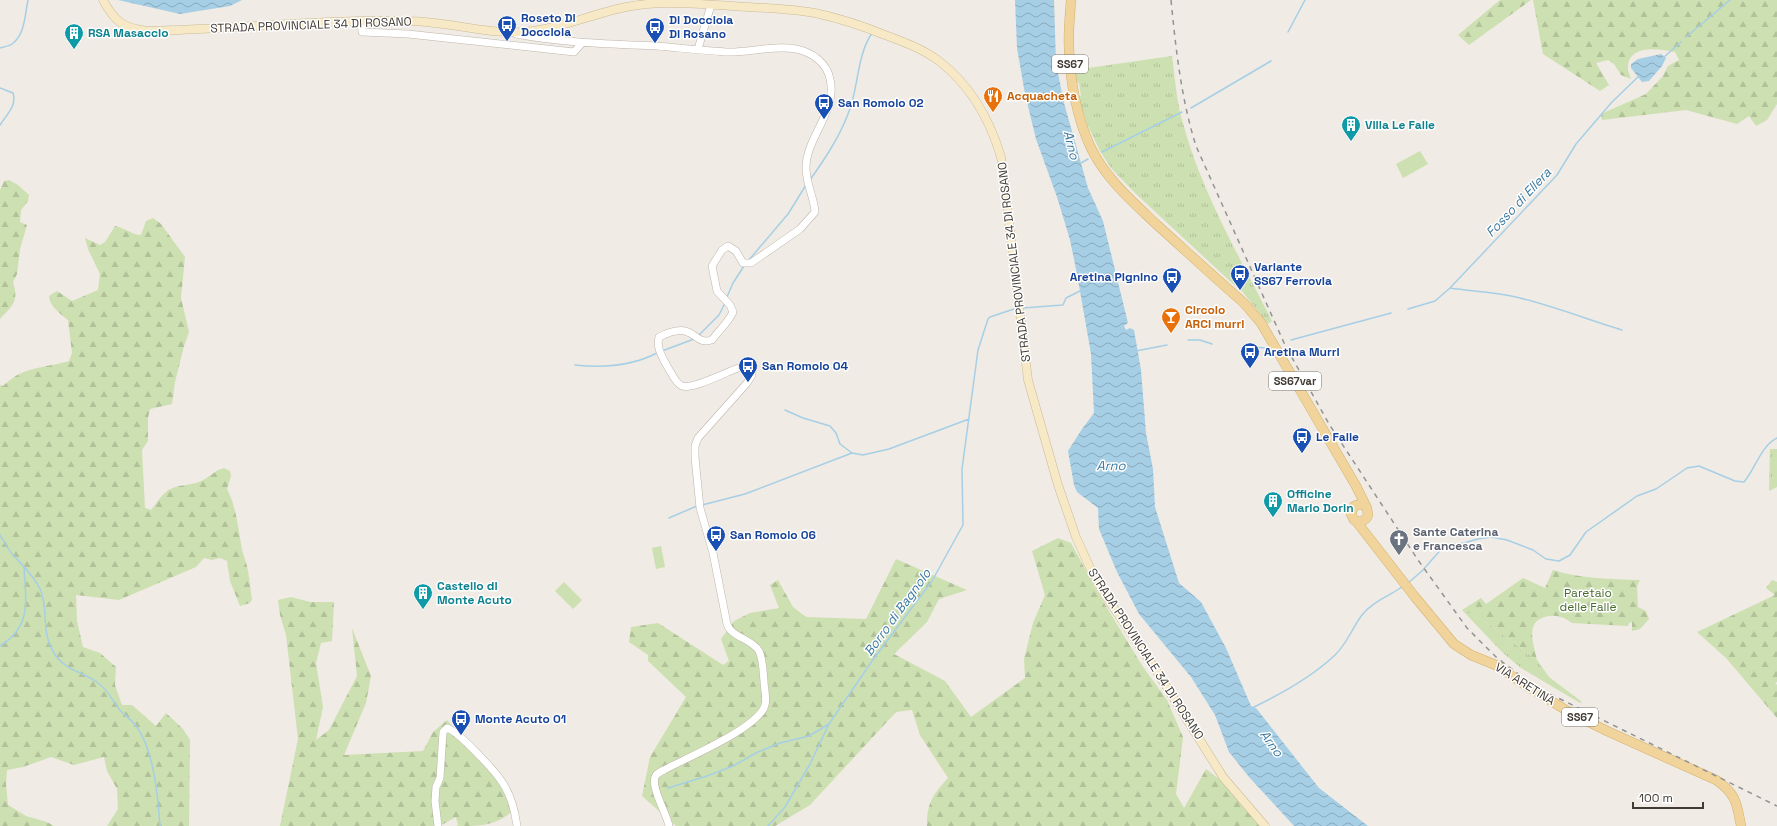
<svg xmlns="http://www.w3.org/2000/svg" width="1777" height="826" font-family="'Space Grotesk',sans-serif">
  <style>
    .grass { fill: url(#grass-tufts) }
    .forest { fill: url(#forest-firs) }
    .park { fill: #cde0b1 }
    .water { fill: url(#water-waves) }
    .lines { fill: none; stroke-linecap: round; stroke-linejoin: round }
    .stream { stroke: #a6cfe6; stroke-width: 1.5 }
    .tertiary-casing { stroke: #bdb5ab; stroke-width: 8 }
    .secondary-casing { stroke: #cabb98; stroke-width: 9 }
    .primary-casing { stroke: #d4b06e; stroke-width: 10 }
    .tertiary { stroke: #fff; stroke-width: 7 }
    .secondary { stroke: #f7e9c6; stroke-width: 8 }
    .primary { stroke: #f1d49b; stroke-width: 9 }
    .rail { stroke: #939393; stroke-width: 1.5; stroke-dasharray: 5 5; stroke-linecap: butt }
    .labels { text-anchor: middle; stroke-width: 3; stroke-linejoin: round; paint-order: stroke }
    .shield { fill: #fff; stroke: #7a7672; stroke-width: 1 }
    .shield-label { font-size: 11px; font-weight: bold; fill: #413b35 }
    .transit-label { font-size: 12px; font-weight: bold; fill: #164399; stroke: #fff; text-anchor: start }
    .street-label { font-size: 12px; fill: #413b35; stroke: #fff }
    .culture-label { font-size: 12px; font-weight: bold; fill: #0d838f; stroke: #fff; text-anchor: start }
    .food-label { font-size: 12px; font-weight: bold; fill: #c56008; stroke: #fff; text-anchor: start }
    .worship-label { font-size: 12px; font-weight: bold; fill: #5b616d; stroke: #fff; text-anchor: start }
    .park-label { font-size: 12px; fill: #496b30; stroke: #fff }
    .water-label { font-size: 13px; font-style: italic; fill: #3c7a9f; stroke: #fff }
  </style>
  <defs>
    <pattern id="grass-tufts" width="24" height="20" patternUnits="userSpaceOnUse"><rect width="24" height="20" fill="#cde0b1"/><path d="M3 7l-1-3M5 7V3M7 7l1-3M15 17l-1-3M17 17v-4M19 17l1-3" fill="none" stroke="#b1c199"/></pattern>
    <pattern id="forest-firs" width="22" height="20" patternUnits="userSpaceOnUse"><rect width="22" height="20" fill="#cde0b1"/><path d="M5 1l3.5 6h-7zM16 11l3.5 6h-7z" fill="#b1c199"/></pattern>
    <pattern id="water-waves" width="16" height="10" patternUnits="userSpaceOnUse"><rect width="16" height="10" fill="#a6cfe6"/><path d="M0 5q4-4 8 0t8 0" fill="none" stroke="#89a9bb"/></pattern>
  </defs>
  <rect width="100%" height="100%" fill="#f0ebe4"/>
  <path class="grass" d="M1172,56C1175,76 1176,97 1181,116C1199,188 1239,256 1272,321L1268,324L1242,291L1232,283L1135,193L1111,168L1100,151L1087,124L1078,97L1081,96L1079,83L1076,82L1074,70Z
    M1770,449H1777V487L1769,491Z
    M1462,610L1483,620L1537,660L1549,677L1582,702L1580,703L1521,668L1502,652Z"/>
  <path class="forest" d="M1500,0H1531L1469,45L1458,35Z
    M1533,0H1777V104L1767,120L1756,126L1749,116L1737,124L1686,110L1602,120L1601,114L1646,94L1663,76L1668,66L1679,60L1675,52C1660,49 1629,44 1628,67C1627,70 1630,75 1631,79L1621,75L1614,64L1608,60L1596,63L1609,85L1600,91L1543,54Z
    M9,180L18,185L29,195L28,201L21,210L20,222L27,225L20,249L17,274L13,282C19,302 13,305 0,319V190L4,181Z
    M153,218L161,224L185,257L181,298L189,332L184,346L175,382L172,404L150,409L148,418V441L142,450L145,508L151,510C156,504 160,497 165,493C175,483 191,487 203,480C211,476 214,471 224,468L230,471L231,476L227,489C237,508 238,529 242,550C244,557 247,564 248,571C250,581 250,589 252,599L250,603L240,606L230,581L227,561L220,558L212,560L204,558L196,567L119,600L76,595L77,621L83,647L100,653L116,667L115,685L122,705H132L156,726L166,713L183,729L190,740L189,826H107L118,809L117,789L107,771L104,757L74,765L51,757L23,767L7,770L6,784L8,805L26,816L47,822L54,826H0V385L3,386C25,365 43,369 69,361L72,353L68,320C61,314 49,306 49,296L57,291L72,301L98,290L100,274L88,249L85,238L100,245L105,242L115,226C125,228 133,235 141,235L146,221Z
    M1058,538L1071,543L1098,593L1143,667L1167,700L1183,737L1176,794L1184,808L1206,769L1219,779L1260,826H927C927,802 933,795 948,778L920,735L912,710L896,712L810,805L775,826H676L642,796L650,757L686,697L648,661V655L629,642L631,627L658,623L723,665L729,661L721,639L734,621L750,613L779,608L770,585L778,580L793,607L806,617L866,619L896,559L967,590L939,599L927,622L894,654L945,681L971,717L1025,678L1024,659L1033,623L1045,595L1032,551Z
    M1553,570C1581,579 1611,579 1640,580L1637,586L1638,607L1646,611L1649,619L1640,629L1632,631V622L1629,623L1628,626L1572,623C1565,618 1559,615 1550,616C1524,619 1533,642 1537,660L1483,620L1462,610L1481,598L1486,604L1523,578L1545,588Z
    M1772,580L1777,582V682L1775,683L1777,685V718L1726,658L1697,632L1775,595L1766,588Z
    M291,597L310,602H334L332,641L321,643L316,663L323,707L316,740L329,730L357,676L352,628L371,676L366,703L344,755L423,751L433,732L447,720L502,782L515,809C496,826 481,826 456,826L458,825L456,817L440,826H280L298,739L286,635L280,615L278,600Z"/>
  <path class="park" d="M1420,151L1428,164L1403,178L1396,164Z
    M661,546L665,567L656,569L652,548Z
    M564,582L582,600L573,609L555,591Z"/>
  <path class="water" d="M118,0H242L230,6L180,14Z
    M1015,0H1054L1056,63L1064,103L1088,188L1103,221L1128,323L1124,326L1126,330L1130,328L1134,330L1141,370L1146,433L1153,469L1155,507L1179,583L1201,602L1226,648L1251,706L1256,708L1319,788L1368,826H1294L1249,777L1229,752L1215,715L1191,677L1139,614L1117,572L1099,529L1098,508L1077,492L1074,485L1068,451L1082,429L1094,413L1091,354L1077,274L1070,240L1057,197L1036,139L1025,94L1017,48Z
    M1661,54L1666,58L1662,66L1649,81L1642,82L1631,68V64L1638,59Z"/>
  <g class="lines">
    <path class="stream" d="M1288,32L1305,0
      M1686,37L1730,0
      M0,48C4,47 9,46 12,44C25,35 25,14 28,0
      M1664,57L1681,42
      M0,88L13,93C17,106 7,114 0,125
      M1191,108L1271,61
      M1102,152L1182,112
      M1081,163L1088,159
      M810,180C824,160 839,138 848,114C859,88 856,57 872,33
      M748,261L788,214L806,185
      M1450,288C1470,291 1491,292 1511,296C1549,304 1585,319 1622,330
      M727,297L733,283L744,266
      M1023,308L1063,305L1066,298L1080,291
      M1408,309L1435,301L1450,288L1557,175L1576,144L1612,102L1639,76
      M699,335L719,315L725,303
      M1188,340H1200L1212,344
      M1291,340L1391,313
      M1251,347L1267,348
      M662,351L694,339
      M1136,351L1167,345
      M575,365C603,368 632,366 657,353
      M785,410L803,418L830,426L836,433L840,444L852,453
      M702,505L745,494L852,453L863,455L889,449L969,419
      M669,518L697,506
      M0,535C4,542 8,550 14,556C23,566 34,576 40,589C50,612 39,632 56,656C67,671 84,672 98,683C108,690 112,700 119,709C124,715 132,720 136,726C154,749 158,798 160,826
      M1408,583L1422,571L1445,545L1460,544L1478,539L1491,537L1507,540L1533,550L1546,559L1559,561L1570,555L1586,532L1637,496L1656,489L1687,468L1699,466L1735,481L1744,482C1756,468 1760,447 1777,438
      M0,646C32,626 26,601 24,568
      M1252,708C1279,695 1313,676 1335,655C1347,644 1352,628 1362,615C1372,602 1389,596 1402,587
      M668,788L707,776L733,766L758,752L780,743L809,736L829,724
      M768,826L785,807L810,764L829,724L872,661L932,581L963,525L962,469L978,350L988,319L990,317L1014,309"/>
    <defs>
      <path id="tertiary" d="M361,21L362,32L408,34L574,52L582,43
        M516,34C563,43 610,44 657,46C681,48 706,51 730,52C751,52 775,45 796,49C812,52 827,63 830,79C838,111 806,137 806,168C806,184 814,197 815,212L800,229L751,263H743L736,251L728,246L722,250L712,266L717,291L730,305L733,312C728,323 719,330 712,340C698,344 697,334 685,331C676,329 667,333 659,337C656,348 662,356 667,366C671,372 675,383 682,386C693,390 728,371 741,367H749L751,368L752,375L747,383L698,438L695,446V457L700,508L713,553L727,624C732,638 751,638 759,651C763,659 763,672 764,681C764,688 767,698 765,705C759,728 686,758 664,770C662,771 658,773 656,775C649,785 667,814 669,826
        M698,49L711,5
        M438,826L435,801L436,787L440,778L443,732L447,728C458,731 495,771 502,782C511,795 515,811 517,826"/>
      <path id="secondary" d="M103,0C115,22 123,28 148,31C235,29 321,19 407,21C446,21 484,34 522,32C558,30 591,14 626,7C660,0 697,4 732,6C759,8 787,8 815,13C838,18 863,26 885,35C904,42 923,49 939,61C970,85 990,120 1001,157L1028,380L1058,485L1076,537L1091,570L1105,595L1156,670L1223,777L1265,826"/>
      <path id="primary" d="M1071,0C1070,16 1068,32 1069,48C1070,81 1077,119 1091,148C1106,179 1132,201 1156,224C1185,250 1214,277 1244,303L1261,323L1356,486L1367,508L1368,515C1366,521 1360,523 1354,520L1351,514L1354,506L1360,504L1365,506
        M1356,521L1415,597L1454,644L1471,655L1498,666L1519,681L1569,712L1607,731L1716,780C1736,793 1737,804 1741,826"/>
    </defs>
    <use href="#tertiary" class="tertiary-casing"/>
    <use href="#secondary" class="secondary-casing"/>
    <use href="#primary" class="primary-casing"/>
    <use href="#tertiary" class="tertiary"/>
    <use href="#secondary" class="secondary"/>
    <use href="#primary" class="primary"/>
    <path class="rail" d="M1171,0C1176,50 1181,98 1196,146L1285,345L1329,424L1418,560L1467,628L1497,658L1525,679L1548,693L1777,806"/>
  </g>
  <defs>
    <symbol id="bus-pin" viewBox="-11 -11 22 30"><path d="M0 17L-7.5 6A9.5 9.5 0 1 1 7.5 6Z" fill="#1a4fb4" stroke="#fff"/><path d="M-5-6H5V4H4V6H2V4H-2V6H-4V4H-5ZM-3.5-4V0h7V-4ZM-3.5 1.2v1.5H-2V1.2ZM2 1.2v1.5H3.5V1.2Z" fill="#fff"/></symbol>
    <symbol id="building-pin" viewBox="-11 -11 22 30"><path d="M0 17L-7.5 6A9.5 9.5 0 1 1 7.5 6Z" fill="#0f9aa8" stroke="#fff"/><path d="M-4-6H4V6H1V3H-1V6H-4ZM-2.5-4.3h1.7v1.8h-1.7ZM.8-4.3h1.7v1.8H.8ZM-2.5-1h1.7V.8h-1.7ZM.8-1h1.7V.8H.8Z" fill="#fff"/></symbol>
    <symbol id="restaurant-pin" viewBox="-11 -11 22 30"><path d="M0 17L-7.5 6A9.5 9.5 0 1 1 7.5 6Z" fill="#e8710a" stroke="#fff"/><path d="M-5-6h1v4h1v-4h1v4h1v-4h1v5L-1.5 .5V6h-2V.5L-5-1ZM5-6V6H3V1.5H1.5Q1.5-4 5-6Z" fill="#fff"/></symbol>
    <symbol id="bar-pin" viewBox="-11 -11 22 30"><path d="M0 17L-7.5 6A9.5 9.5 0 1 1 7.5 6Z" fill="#e8710a" stroke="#fff"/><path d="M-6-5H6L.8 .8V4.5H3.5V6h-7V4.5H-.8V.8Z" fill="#fff"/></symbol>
    <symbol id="church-pin" viewBox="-11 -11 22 30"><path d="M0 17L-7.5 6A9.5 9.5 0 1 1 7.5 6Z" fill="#6b7280" stroke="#fff"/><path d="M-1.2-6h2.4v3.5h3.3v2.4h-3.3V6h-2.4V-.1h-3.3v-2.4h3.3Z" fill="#fff"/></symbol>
  </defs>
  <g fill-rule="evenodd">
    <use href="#bus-pin" x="496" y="14" width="22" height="30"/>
    <use href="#bus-pin" x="644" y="16" width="22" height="30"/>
    <use href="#building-pin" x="63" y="22" width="22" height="30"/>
    <use href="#restaurant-pin" x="982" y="85" width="22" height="30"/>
    <use href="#bus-pin" x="813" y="92" width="22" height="30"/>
    <use href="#building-pin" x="1340" y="114" width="22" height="30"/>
    <use href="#bus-pin" x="1229" y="263" width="22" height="30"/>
    <use href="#bus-pin" x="1161" y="266" width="22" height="30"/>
    <use href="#bar-pin" x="1160" y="306" width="22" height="30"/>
    <use href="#bus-pin" x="1239" y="341" width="22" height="30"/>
    <use href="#bus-pin" x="737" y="355" width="22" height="30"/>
    <use href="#bus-pin" x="1291" y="426" width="22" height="30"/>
    <use href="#building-pin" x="1262" y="490" width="22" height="30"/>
    <use href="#bus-pin" x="705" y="524" width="22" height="30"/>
    <use href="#church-pin" x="1388" y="528" width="22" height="30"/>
    <use href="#building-pin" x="412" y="582" width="22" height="30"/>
    <use href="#bus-pin" x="450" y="708" width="22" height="30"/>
  </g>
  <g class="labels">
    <g class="shield">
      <rect x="1052" y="55" width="36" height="18" rx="3"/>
      <rect x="1269" y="372" width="52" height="18" rx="3"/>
      <rect x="1562" y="708" width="36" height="18" rx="3"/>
    </g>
    <g class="shield-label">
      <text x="1070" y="68">SS67</text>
      <text x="1295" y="385">SS67var</text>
      <text x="1580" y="721">SS67</text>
    </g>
    <g class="transit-label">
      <text x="521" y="22">Roseto Di<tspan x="521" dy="14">Docciola</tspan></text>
      <text x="669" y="24">Di Docciola<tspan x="669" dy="14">Di Rosano</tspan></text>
      <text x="838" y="107">San Romolo 02</text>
      <text x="1254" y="271">Variante<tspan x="1254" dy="14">SS67 Ferrovia</tspan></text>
      <text x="1158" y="281" text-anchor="end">Aretina Pignino</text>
      <text x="1264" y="356">Aretina Murri</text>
      <text x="762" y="370">San Romolo 04</text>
      <text x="1316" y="441">Le Falle</text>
      <text x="730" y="539">San Romolo 06</text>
      <text x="475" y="723">Monte Acuto 01</text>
    </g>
    <g class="street-label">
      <text transform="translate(311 25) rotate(-2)" y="4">STRADA PROVINCIALE 34 DI ROSANO</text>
      <text transform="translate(1014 262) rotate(-97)" y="4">STRADA PROVINCIALE 34 DI ROSANO</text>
      <text transform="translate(1146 654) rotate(57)" y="4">STRADA PROVINCIALE 34 DI ROSANO</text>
      <text transform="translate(1525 684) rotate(32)" y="4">VIA ARETINA</text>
    </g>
    <g class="culture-label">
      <text x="88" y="37">RSA Masaccio</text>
      <text x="1365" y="129">Villa Le Falle</text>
      <text x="1287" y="498">Officine<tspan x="1287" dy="14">Mario Dorin</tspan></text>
      <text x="437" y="590">Castello di<tspan x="437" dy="14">Monte Acuto</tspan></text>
    </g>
    <g class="food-label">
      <text x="1007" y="100">Acquacheta</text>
      <text x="1185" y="314">Circolo<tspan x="1185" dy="14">ARCI murri</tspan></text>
    </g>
    <g class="worship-label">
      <text x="1413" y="536">Sante Caterina<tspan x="1413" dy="14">e Francesca</tspan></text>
    </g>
    <g class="park-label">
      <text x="1588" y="597">Paretaio<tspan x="1588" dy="14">delle Falle</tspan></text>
    </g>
    <g class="water-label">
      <text transform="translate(1072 145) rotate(76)" y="5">Arno</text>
      <text transform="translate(1518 202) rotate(-47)" y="5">Fosso di Ellera</text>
      <text x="1111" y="470">Arno</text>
      <text transform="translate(897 612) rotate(-54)" y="5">Borro di Bagnolo</text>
      <text transform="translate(1272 743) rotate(54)" y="5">Arno</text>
    </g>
  </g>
  <path d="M1633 802v6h70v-6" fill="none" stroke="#413b35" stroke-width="2"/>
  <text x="1639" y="802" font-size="12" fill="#413b35" stroke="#ffffff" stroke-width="3" paint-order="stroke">100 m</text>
</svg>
